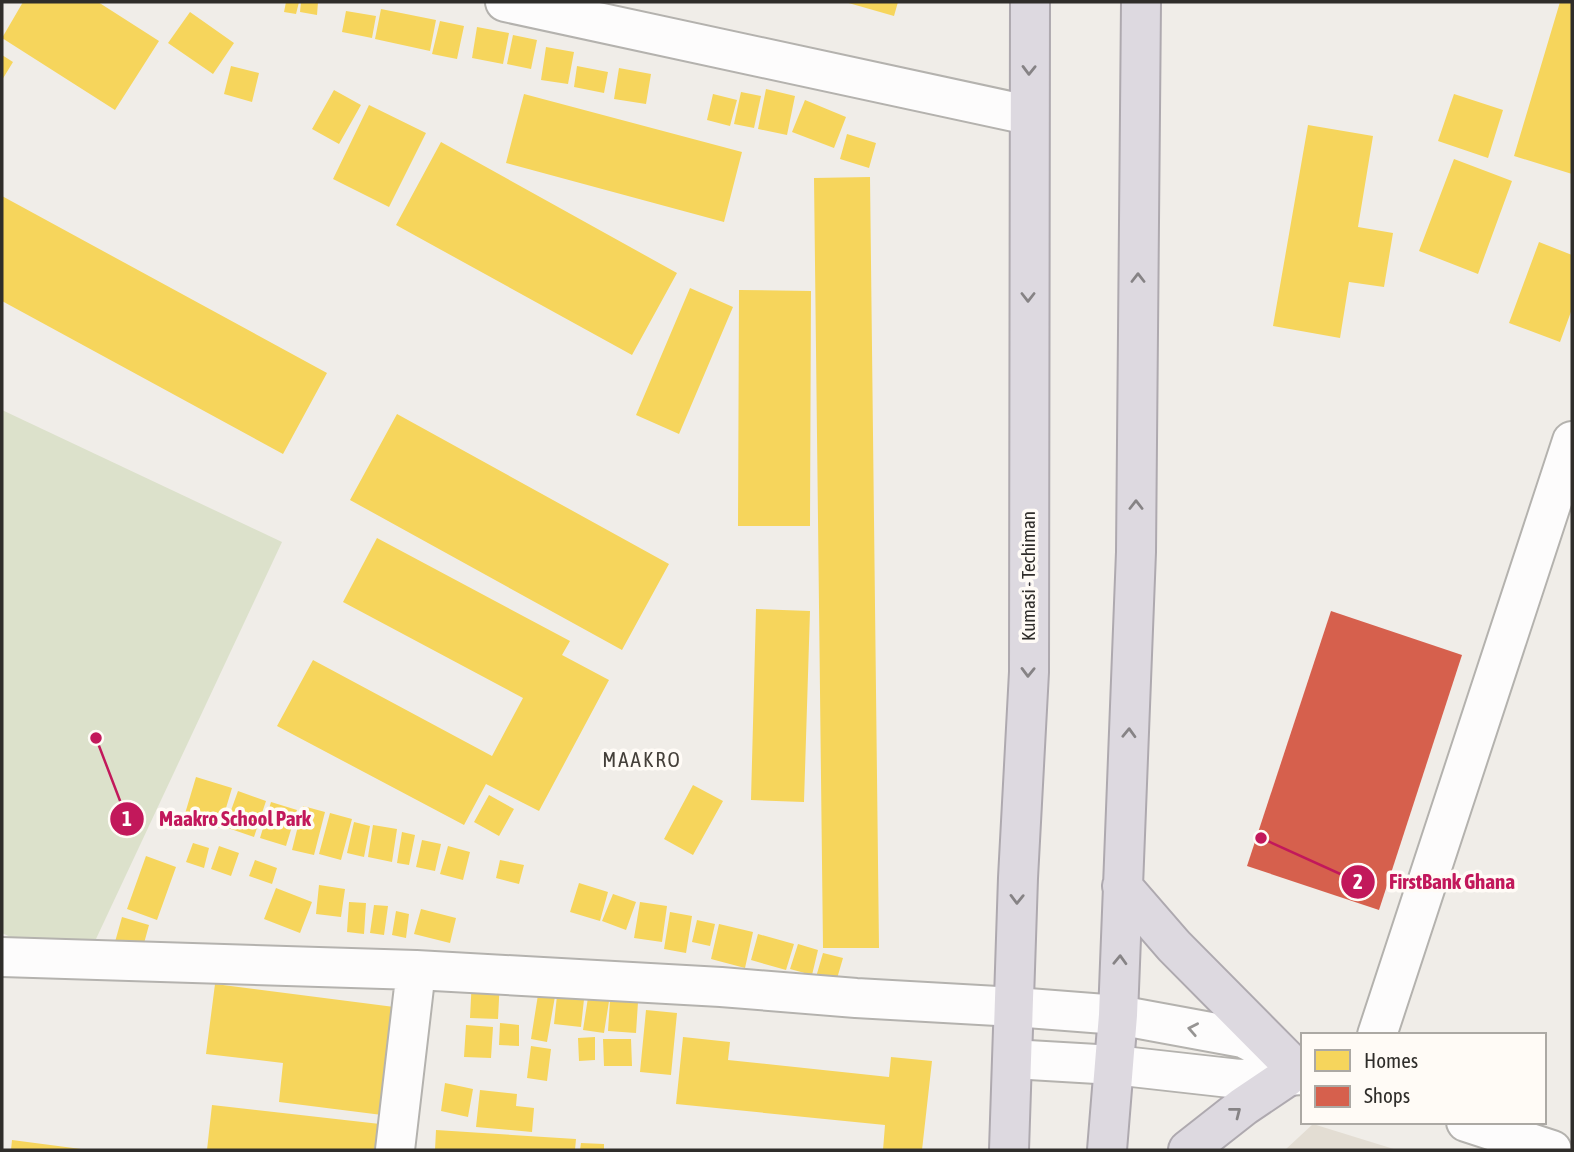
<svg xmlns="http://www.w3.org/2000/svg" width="1574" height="1152" font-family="'Asap Condensed',sans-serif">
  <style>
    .built { fill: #e3ddd3 }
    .green { fill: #dce1cb }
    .homes { fill: #f6d55c }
    .shops { fill: #d6604d }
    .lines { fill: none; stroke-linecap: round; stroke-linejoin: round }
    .street-casing { stroke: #b4b2ae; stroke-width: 42 }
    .secondary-casing { stroke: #b4b2ae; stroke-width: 42 }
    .highway-casing { stroke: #aea9af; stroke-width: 42 }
    .street { stroke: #fdfcfc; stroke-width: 38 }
    .secondary { stroke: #fdfcfc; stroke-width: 38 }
    .highway { stroke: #ddd9e0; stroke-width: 38 }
    .oneway { stroke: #868385 }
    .oneway2 { stroke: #969493 }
    .labels { text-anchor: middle; stroke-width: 7; stroke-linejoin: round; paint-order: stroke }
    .street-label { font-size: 19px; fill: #2f2d2a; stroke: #fffbf6 }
    .neighbourhood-label { font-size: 21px; letter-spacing: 2px; fill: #45403a; stroke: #fffbf6 }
    .leader { fill: none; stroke: #c2185b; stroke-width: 2.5 }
    .callout-dot { fill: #c2185b; stroke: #fffbf6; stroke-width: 2.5 }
    .mark-label { font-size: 21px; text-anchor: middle; font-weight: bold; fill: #fff }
    .callout-label { font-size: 21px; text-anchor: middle; font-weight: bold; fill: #c2185b; stroke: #fffbf6; stroke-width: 7; stroke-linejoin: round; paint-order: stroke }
  </style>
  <rect width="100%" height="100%" fill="#f0ede8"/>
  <path class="built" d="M1313,1124L1397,1150H1285Z"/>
  <path class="green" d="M2,410L282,542L81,971L2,933Z"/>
  <path class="homes" d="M23,2H98L159,41L115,110L2,38Z
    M286,2H299L296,14L284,12Z
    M301,2H318L317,15L300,12Z
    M845,2H898L894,16Z
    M1560,2H1572V174L1514,156Z
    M381,9L436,20L430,51L375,39Z
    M346,11L376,16L372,38L342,32Z
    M190,12L234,43L213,74L168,43Z
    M440,21L464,26L457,59L432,54Z
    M477,27L509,33L503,64L472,58Z
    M513,35L537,40L531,69L507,64Z
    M546,47L574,52L568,84L541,80Z
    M2,55L13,62L2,80Z
    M231,66L259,73L252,102L224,94Z
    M577,66L608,72L604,93L574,87Z
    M619,68L651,74L646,104L614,99Z
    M766,89L795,96L787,135L758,129Z
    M334,90L361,105L339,144L312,129Z
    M741,92L761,96L754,128L734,124Z
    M524,94L742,152L724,222L506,163Z
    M713,94L737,100L730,126L707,120Z
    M1454,94L1503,110L1488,158L1438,141Z
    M805,100L846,117L834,148L792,132Z
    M369,105L426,133L389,207L333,179Z
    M1308,125L1373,136L1358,227L1393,233L1384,287L1349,282L1340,338L1273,326Z
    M847,134L876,143L869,168L840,159Z
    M441,142L677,273L632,355L396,225Z
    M1454,159L1512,181L1478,274L1419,251Z
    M870,177L879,948H823L814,178Z
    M2,196L327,373L283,454L2,301Z
    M1539,242L1572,255V309L1560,342L1509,323Z
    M690,288L733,307L679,434L636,415Z
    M739,290L811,291L810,526H738Z
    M397,414L669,564L622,650L350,500Z
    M377,538L570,641L562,655L609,680L539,811L486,784L464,825L277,726L313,660L492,756L523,698L343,602Z
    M756,609L810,611L804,802L751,800Z
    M196,777L232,788L220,828L184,817Z
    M693,785L723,801L693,855L664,839Z
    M238,791L266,801L254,837L225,827Z
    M489,795L514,809L499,836L474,822Z
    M271,802L297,810L286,846L260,838Z
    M303,806L325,812L314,855L292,850Z
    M330,813L352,819L341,860L319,854Z
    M354,822L370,826L364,857L347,853Z
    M373,825L397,829L392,862L368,857Z
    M402,832L415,835L409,865L397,863Z
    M422,840L441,844L435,871L416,867Z
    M193,843L209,848L204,868L186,862Z
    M219,846L239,853L231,876L211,869Z
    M448,846L470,852L463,880L440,874Z
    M146,856L176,867L157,920L127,909Z
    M255,860L277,868L272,884L249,876Z
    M500,860L524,865L519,884L496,878Z
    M579,883L608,892L600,921L570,912Z
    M319,885L345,889L341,917L316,914Z
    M276,888L312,902L300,933L264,919Z
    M613,894L636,902L626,930L602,921Z
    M349,902L366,903L364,934L347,932Z
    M640,902L667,906L662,942L634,938Z
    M374,905L388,906L384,935L370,933Z
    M421,909L456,918L450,943L414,934Z
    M396,911L409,914L406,938L392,935Z
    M670,912L692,916L686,953L664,949Z
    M122,917L149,925L140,958L113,949Z
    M697,920L715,924L710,946L692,942Z
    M719,924L753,932L745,968L711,959Z
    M758,934L794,944L786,970L751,960Z
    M798,944L818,950L812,975L790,969Z
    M823,953L843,958L836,982L816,977Z
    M472,978L500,979L498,1019L470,1018Z
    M540,982L557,985L547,1042L531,1039Z
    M215,984L402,1008L390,1116L279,1102L283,1063L206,1054Z
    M558,986L585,990L581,1027L554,1024Z
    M589,991L610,995L604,1033L583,1030Z
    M610,1000L638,1002L636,1033L608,1031Z
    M646,1010L677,1013L671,1075L640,1072Z
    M500,1023L519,1025V1046L499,1045Z
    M466,1025L493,1027L491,1058L464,1057Z
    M595,1037V1060L579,1061L578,1038Z
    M683,1037L730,1042L728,1060L889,1077L891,1057L932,1061L922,1150H883L885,1125L676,1104Z
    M603,1039H631L632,1066H604Z
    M531,1046L551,1049L547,1081L527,1078Z
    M445,1083L473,1089L468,1117L441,1111Z
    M480,1090L517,1094L516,1106L534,1108L532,1132L476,1127Z
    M212,1105L380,1124L377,1150H207Z
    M436,1130L576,1139L575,1150H435Z
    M12,1140L81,1149L80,1150H11Z
    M581,1143L604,1144V1150H580Z"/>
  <path class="shops" d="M1331,611L1462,655L1379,910L1247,866Z"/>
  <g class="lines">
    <defs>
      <path id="street" d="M505,2L1028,115
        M2,957L416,970L721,987L856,998L1015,1007
        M1377,1035L1572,441
        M395,1150L416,970"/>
      <path id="secondary" d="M1015,1007L1118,1015L1243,1038L1285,1059
        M1013,1059L1114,1065L1239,1079L1303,1075
        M1466,1122L1552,1150"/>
      <path id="highway" d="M1122,886L1174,946L1288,1061
        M1009,1150L1018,878L1029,672L1030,2
        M1107,1150L1118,1015L1136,552L1141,2
        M1188,1150L1244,1106L1287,1077"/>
    </defs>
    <use href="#street" class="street-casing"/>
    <use href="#secondary" class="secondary-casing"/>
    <use href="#highway" class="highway-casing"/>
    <use href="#street" class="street"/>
    <use href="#secondary" class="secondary"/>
    <use href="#highway" class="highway"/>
  </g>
  <defs><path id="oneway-chevron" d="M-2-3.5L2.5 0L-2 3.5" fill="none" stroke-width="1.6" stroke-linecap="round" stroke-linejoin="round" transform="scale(1.75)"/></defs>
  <g class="oneway">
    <use href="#oneway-chevron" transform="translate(1029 70) rotate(91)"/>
    <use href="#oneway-chevron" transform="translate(1138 278) rotate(-90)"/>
    <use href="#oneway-chevron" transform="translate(1028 297) rotate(90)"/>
    <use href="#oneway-chevron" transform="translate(1136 505) rotate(-90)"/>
    <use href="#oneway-chevron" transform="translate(1028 672) rotate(91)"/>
    <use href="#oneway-chevron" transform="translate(1129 733) rotate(-88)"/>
    <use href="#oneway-chevron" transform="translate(1017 899) rotate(91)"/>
    <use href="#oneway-chevron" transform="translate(1120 960) rotate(-88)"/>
    <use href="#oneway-chevron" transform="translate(1236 1112) rotate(-38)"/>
  </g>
  <use class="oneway2" href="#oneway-chevron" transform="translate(1193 1029) rotate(-169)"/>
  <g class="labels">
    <g class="street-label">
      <text transform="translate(1028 576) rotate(-90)" y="7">Kumasi - Techiman</text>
    </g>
    <g class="neighbourhood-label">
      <text x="642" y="767">MAAKRO</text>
    </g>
  </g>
  <path class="leader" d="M96 738L127 819M1261 838L1358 882"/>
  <g class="callout-dot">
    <circle cx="96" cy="738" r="7"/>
    <circle cx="1261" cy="838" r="7"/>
    <circle cx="127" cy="819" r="18"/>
    <circle cx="1358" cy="882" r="18"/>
  </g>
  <g class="mark-label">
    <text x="127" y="826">1</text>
    <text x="1358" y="889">2</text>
  </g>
  <g class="callout-label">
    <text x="235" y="826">Maakro School Park</text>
    <text x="1452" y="889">FirstBank Ghana</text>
  </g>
  <rect width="1574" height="1152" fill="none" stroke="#2f2d2a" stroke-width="7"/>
  <rect x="1301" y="1033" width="245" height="91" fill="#fffbf6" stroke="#aca9a4" stroke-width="2"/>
  <rect x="1315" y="1050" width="35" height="21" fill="#f6d55c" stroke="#aca9a4" stroke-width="2"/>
  <text x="1364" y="1068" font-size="21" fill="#2f2d2a">Homes</text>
  <rect x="1315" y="1086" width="35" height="21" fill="#d6604d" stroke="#aca9a4" stroke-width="2"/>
  <text x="1364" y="1103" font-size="21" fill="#2f2d2a">Shops</text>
</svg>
